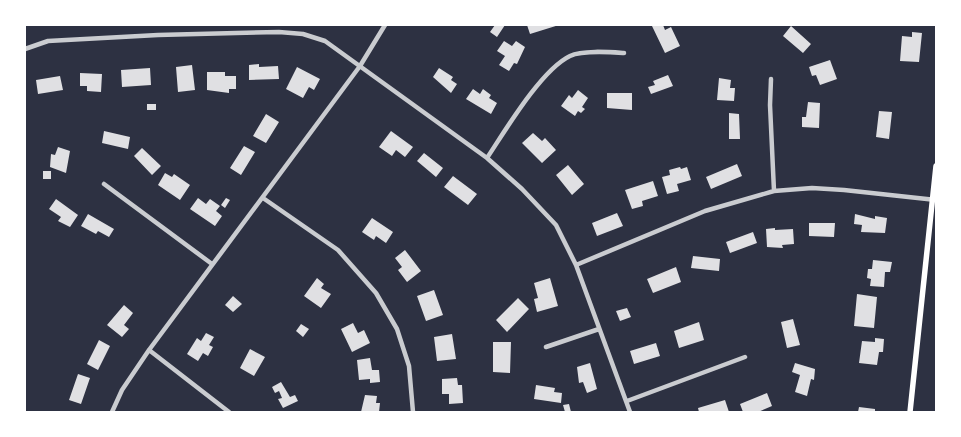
<svg xmlns="http://www.w3.org/2000/svg" width="961" height="437" font-family="'Nunito Sans',sans-serif">
  <style>
    .building { fill: #e0e0e3 }
    .lines { fill: none; stroke-linecap: round; stroke-linejoin: round }
    .minor { stroke: #caccd0; stroke-width: 4.5 }
    .secondary { stroke: #fff; stroke-width: 5.5 }
  </style>
  <rect width="100%" height="100%" fill="#2d3142"/>
  <path class="building" d="M495,25H505L497,37L490,32Z
    M527,25H559L530,34Z
    M655,25H663L665,30L671,27L680,46L665,53L652,26Z
    M791,26L811,44L803,53L783,36Z
    M912,32L922,33L919,62L900,61L902,36L912,37Z
    M504,41L512,46L516,41L525,47L517,64L514,63L509,71L499,65L505,56L497,51Z
    M830,60L837,79L820,85L816,75L812,76L809,67Z
    M259,64V67L278,66L279,79L249,80V65Z
    M192,65L195,90L178,92L176,67Z
    M297,67L320,79L314,90L309,87L303,98L286,89Z
    M150,68L151,85L122,87L121,70Z
    M439,68L453,77L451,80L457,84L451,93L433,77Z
    M207,72H225V76H236V89H229V93L207,90Z
    M80,73L102,74L101,92L87,91V86H80Z
    M668,75L673,86L651,94L648,87L655,85L653,81Z
    M60,76L63,90L38,94L36,80Z
    M719,78L731,80L730,88H735L734,101L717,100Z
    M473,89L480,94L483,89L491,95L489,98L497,103L491,114L466,99Z
    M578,90L588,98L582,107L585,109L581,113L578,111L575,116L561,106L569,95L572,98Z
    M607,93H632V110L607,108Z
    M808,102L820,103L819,128L802,127V117H806Z
    M147,104H156V110H147Z
    M879,111L892,112L889,139L876,137Z
    M729,113L739,114L740,139H729Z
    M266,114L279,122L266,143L253,136Z
    M104,131L130,137L128,149L102,143Z
    M391,131L413,147L405,157L396,150L392,156L379,147Z
    M533,133L542,141L545,138L556,150L542,163L522,143Z
    M244,146L255,152L241,175L230,168Z
    M58,147L70,151L66,173L50,167L51,154L55,155Z
    M142,148L161,166L152,175L134,156Z
    M424,153L443,168L436,177L417,161Z
    M737,164L742,176L711,189L706,177Z
    M568,165L584,184L572,195L556,175Z
    M680,167L681,169L687,167L691,180L677,184L679,191L667,194L662,177L670,175L669,170Z
    M43,171H51V179H43Z
    M165,173L172,177L174,174L190,185L180,200L158,185Z
    M453,176L477,194L468,205L444,187Z
    M653,181L658,196L642,201L643,206L632,209L625,190Z
    M198,198L206,204L210,199L220,206L216,211L222,216L215,226L190,209Z
    M226,198L230,200L225,208L221,205Z
    M56,199L78,215L70,227L58,221L61,217L49,209Z
    M617,213L623,226L597,236L592,223Z
    M88,214L114,229L109,237L98,231L96,234L81,226Z
    M855,214L875,219V216L887,218L885,233L861,232L862,225L854,224Z
    M372,218L393,232L386,243L376,236L374,240L362,232Z
    M809,223H835L834,237L809,236Z
    M775,228V230L793,229L794,244L782,245L783,248L767,247L766,229Z
    M753,232L757,243L730,253L726,242Z
    M405,250L421,271L407,282L398,270L402,267L395,258Z
    M693,256L720,259L719,271L691,268Z
    M873,260L892,262L890,272H885L884,287L870,286L871,279L867,278L868,269H872Z
    M676,267L681,282L653,293L647,279Z
    M317,278L324,284L321,288L331,294L321,308L304,296Z
    M550,278L558,306L537,312L534,299L538,298L534,283Z
    M434,290L443,315L426,321L417,296Z
    M857,294L877,297L874,328L854,326Z
    M233,296L242,304L233,312L225,305Z
    M518,298L529,309L507,332L496,320Z
    M124,305L133,313L124,325L129,329L122,337L107,325Z
    M627,308L631,317L620,321L616,311Z
    M793,319L800,345L787,348L781,322Z
    M699,322L704,340L679,348L674,331Z
    M353,323L358,333L364,330L370,343L352,352L341,329Z
    M301,324L309,329L303,337L296,331Z
    M206,333L214,337L209,345L213,347L208,356L203,353L198,361L187,354L197,338L201,341Z
    M452,334L456,359L437,361L434,337Z
    M875,338L884,339L883,352H879L877,365L859,363L862,341L875,342Z
    M99,340L110,346L98,370L87,364Z
    M493,342H511L510,373L493,372Z
    M656,343L660,356L634,364L630,351Z
    M250,349L265,357L254,376L240,368Z
    M370,358L372,370H379L380,382L370,383V379L359,380L357,360Z
    M590,363L597,389L587,393L583,382L579,383L577,367Z
    M795,363L815,369L814,380L811,379L807,396L795,392L800,375L792,372Z
    M78,374L90,378L81,404L69,400Z
    M457,378L458,385H462L463,403L449,404V394H442V379Z
    M281,382L290,397L295,395L298,401L283,408L278,399L282,398L279,391L275,393L272,387Z
    M536,385L555,388L554,392L562,393L561,403L534,399Z
    M767,393L772,406L758,412H743L740,404Z
    M365,395L377,396L376,403H380L379,412H361Z
    M725,400L729,412H699L698,408Z
    M569,404L571,412H565L563,405Z
    M859,407L875,409V412H858Z"/>
  <g class="lines">
    <path class="minor" d="M25,49L48,41L158,35L279,32L303,34L325,41L487,158L522,189L556,225L576,265L630,412
      M771,79L770,105L774,191
      M487,158C505,131 541,70 570,56C582,50 609,52 624,53
      M104,184L212,264
      M263,198L338,250L376,293L397,329L409,366L413,412
      M576,265L705,211L774,191L812,188L844,190L936,200
      M546,347L599,329
      M149,350L229,412
      M627,401L745,357
      M112,412L122,390L149,350L360,66L385,25"/>
    <path class="secondary" d="M910,412L936,166"/>
  </g>
  <rect width="961" height="437" fill="none" stroke="#ffffff" stroke-width="52"/>
</svg>
